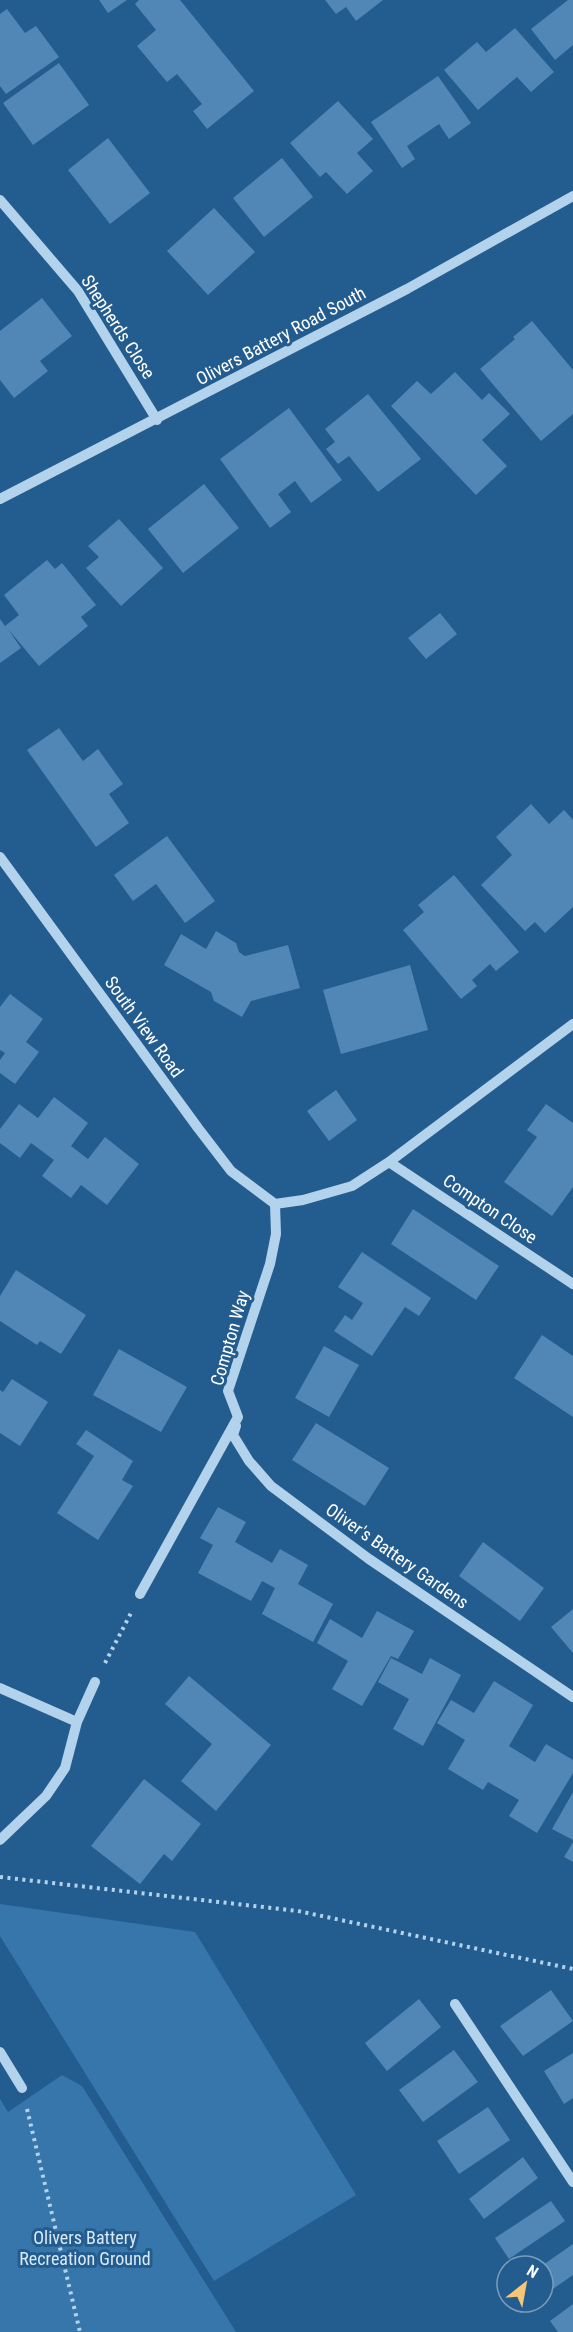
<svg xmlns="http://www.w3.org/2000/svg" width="573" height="2332" font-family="'Roboto Condensed',sans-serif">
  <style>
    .green { fill: #3776ab }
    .building { fill: #5087b7 }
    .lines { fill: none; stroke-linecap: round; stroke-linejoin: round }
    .path { stroke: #b3d2ec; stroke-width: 4; stroke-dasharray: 3 4.5; stroke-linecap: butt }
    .minor { stroke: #b3d2ec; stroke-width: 10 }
    .labels { text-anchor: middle; stroke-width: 6; stroke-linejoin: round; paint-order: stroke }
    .street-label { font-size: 18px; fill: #fff; stroke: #235c8e }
    .park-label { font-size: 18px; fill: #d8eaf9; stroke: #235c8e }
  </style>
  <rect width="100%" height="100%" fill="#235c8e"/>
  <path class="green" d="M0,1904L195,1932L356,2195L214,2281L0,1936Z
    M62,2075L82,2086L236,2332H0V2099L8,2112Z"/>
  <path class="building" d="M99,0H127L108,13Z
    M139,0H180L254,91L207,129L193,111L202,104L177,74L167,82L137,46L156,30L135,4Z
    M325,0H383L356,21L346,7L336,14Z
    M568,0H573V45L555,60L531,29Z
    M7,9L25,33L36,26L59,57L6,94L0,86V14Z
    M515,28L554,72L531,92L517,77L478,110L444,70L477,42L486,52Z
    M59,63L89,105L33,145L3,103Z
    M438,76L471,123L449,139L439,124L407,146L415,159L402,168L371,122Z
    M338,101L373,139L357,153L373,171L347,194L326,172L320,177L290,143Z
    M108,138L150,193L110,224L68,170Z
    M282,158L313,197L264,237L233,198Z
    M214,208L255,252L208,295L167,251Z
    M42,298L72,336L40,361L48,371L14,398L0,380V331Z
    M532,321L573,370V414L541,441L480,369L515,339L513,337Z
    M455,372L482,400L489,393L510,414L482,440L507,466L476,495L391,406L417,381L431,394Z
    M368,394L421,459L378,492L349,456L338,464L326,449L335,442L325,429Z
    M289,408L342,480L311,503L295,481L278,494L291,512L270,528L220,459Z
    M204,484L239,528L183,573L148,529Z
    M119,519L163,568L121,606L86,568L99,557L88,546Z
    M47,560L55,569L62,563L96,605L81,617L88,626L39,666L8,629L21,648L0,663V619L5,626L19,615L4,595Z
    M440,613L457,634L426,659L408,638Z
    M59,728L83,761L98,749L123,784L109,794L129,823L96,847L27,750Z
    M531,804L549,824L564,810L573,820V907L545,933L535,922L525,931L481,885L512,855L496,837Z
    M167,836L215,901L185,923L156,884L133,901L114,875Z
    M454,875L519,952L496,971L490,964L472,980L477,986L461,999L403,930L424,912L418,905Z
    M216,931L236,943L239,952L245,956L288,945L300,988L251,1001L242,1017L214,1001L211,992L164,965L181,934L206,949Z
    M410,965L428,1030L341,1054L323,990Z
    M10,994L43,1019L26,1042L39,1052L15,1084L0,1073V1060L5,1053L0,1050V1007Z
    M336,1090L357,1120L329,1141L307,1111Z
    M54,1097L88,1123L71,1146L88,1159L105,1137L139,1164L107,1205L81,1185L71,1198L42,1176L54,1160L31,1143L20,1158L0,1143V1129L19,1104L38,1118Z
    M546,1104L573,1123V1187L552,1216L504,1182L537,1137L527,1130Z
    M413,1209L499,1266L476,1300L391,1244Z
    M362,1252L431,1298L419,1316L405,1307L372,1356L334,1331L345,1315L352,1320L363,1303L338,1287Z
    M16,1270L86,1315L61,1354L40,1341L37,1345L0,1321V1296Z
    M542,1335L573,1356V1417L514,1378Z
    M324,1346L359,1365L329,1417L295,1398Z
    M119,1349L187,1387L161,1432L93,1395Z
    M12,1379L48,1402L20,1446L0,1433V1390L3,1392Z
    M316,1423L389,1468L365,1506L292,1460Z
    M86,1430L133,1461L122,1480L133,1486L98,1540L57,1513L94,1456L76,1444Z
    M218,1507L246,1522L235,1542L272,1563L280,1549L308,1565L298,1584L333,1604L313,1642L262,1614L275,1588L262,1581L251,1601L198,1573L213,1545L200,1538Z
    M483,1542L544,1588L520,1621L459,1576Z
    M573,1609V1653L551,1627Z
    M377,1611L414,1631L398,1659L391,1656L362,1706L332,1689L348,1661L317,1643L330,1619L362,1638Z
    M391,1658L422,1674L430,1658L461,1675L423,1746L393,1729L409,1699L378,1682Z
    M189,1676L271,1745L216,1811L181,1781L212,1744L165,1704Z
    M494,1681L533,1705L509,1746L535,1762L546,1744L573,1760V1773L537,1833L509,1816L519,1800L488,1782L483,1790L448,1769L465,1740L437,1723L451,1700L474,1713Z
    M144,1779L201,1824L172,1861L164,1854L140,1884L91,1846Z
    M573,1792V1840L552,1829Z
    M573,1842V1862L564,1857Z
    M551,1990L573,2021L523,2056L500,2026Z
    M419,1999L441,2027L387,2071L365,2043Z
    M454,2050L478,2082L423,2122L399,2090Z
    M573,2053V2098L564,2104L544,2071Z
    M488,2107L510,2140L459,2174L437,2141Z
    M523,2157L538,2178L484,2219L469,2199Z
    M551,2201L565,2221L509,2259L495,2238Z
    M573,2244V2275L543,2296V2265Z
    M573,2304V2332H558L550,2321Z"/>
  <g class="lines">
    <path class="path" d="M105,1663L131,1613
      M0,1877L298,1911L573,1969
      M27,2109L80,2332"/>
    <path class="minor" d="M0,200L78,291L157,420
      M0,499L407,289L573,196
      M0,857L198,1128L231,1171L275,1204
      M389,1162L573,1284
      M236,1426L233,1435L249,1461L271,1486L369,1559L573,1697
      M140,1594L238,1417L228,1391L270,1264L276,1234L275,1204L303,1200L352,1186L389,1162L573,1024
      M0,1688L77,1722
      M0,1840L46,1796L65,1768L77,1722L95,1682
      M455,2004L573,2182
      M0,2052L22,2088"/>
  </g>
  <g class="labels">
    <g class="street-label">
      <text transform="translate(118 327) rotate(57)" y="6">Shepherds Close</text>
      <text transform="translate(281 336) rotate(-28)" y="6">Olivers Battery Road South</text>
      <text transform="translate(144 1027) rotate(54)" y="6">South View Road</text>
      <text transform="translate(490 1209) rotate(34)" y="6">Compton Close</text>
      <text transform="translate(230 1338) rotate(-74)" y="6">Compton Way</text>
      <text transform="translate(397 1556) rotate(35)" y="6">Oliver's Battery Gardens</text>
    </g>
    <g class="park-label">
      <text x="85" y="2244">Olivers Battery<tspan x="85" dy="21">Recreation Ground</tspan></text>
    </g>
  </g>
  <g transform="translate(525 2284) rotate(31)"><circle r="28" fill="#235c8e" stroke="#7b9dbb" stroke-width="1.5"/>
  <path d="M0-4.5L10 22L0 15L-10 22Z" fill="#f6c576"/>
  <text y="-9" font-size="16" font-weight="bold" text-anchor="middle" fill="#ffffff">N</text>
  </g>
</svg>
